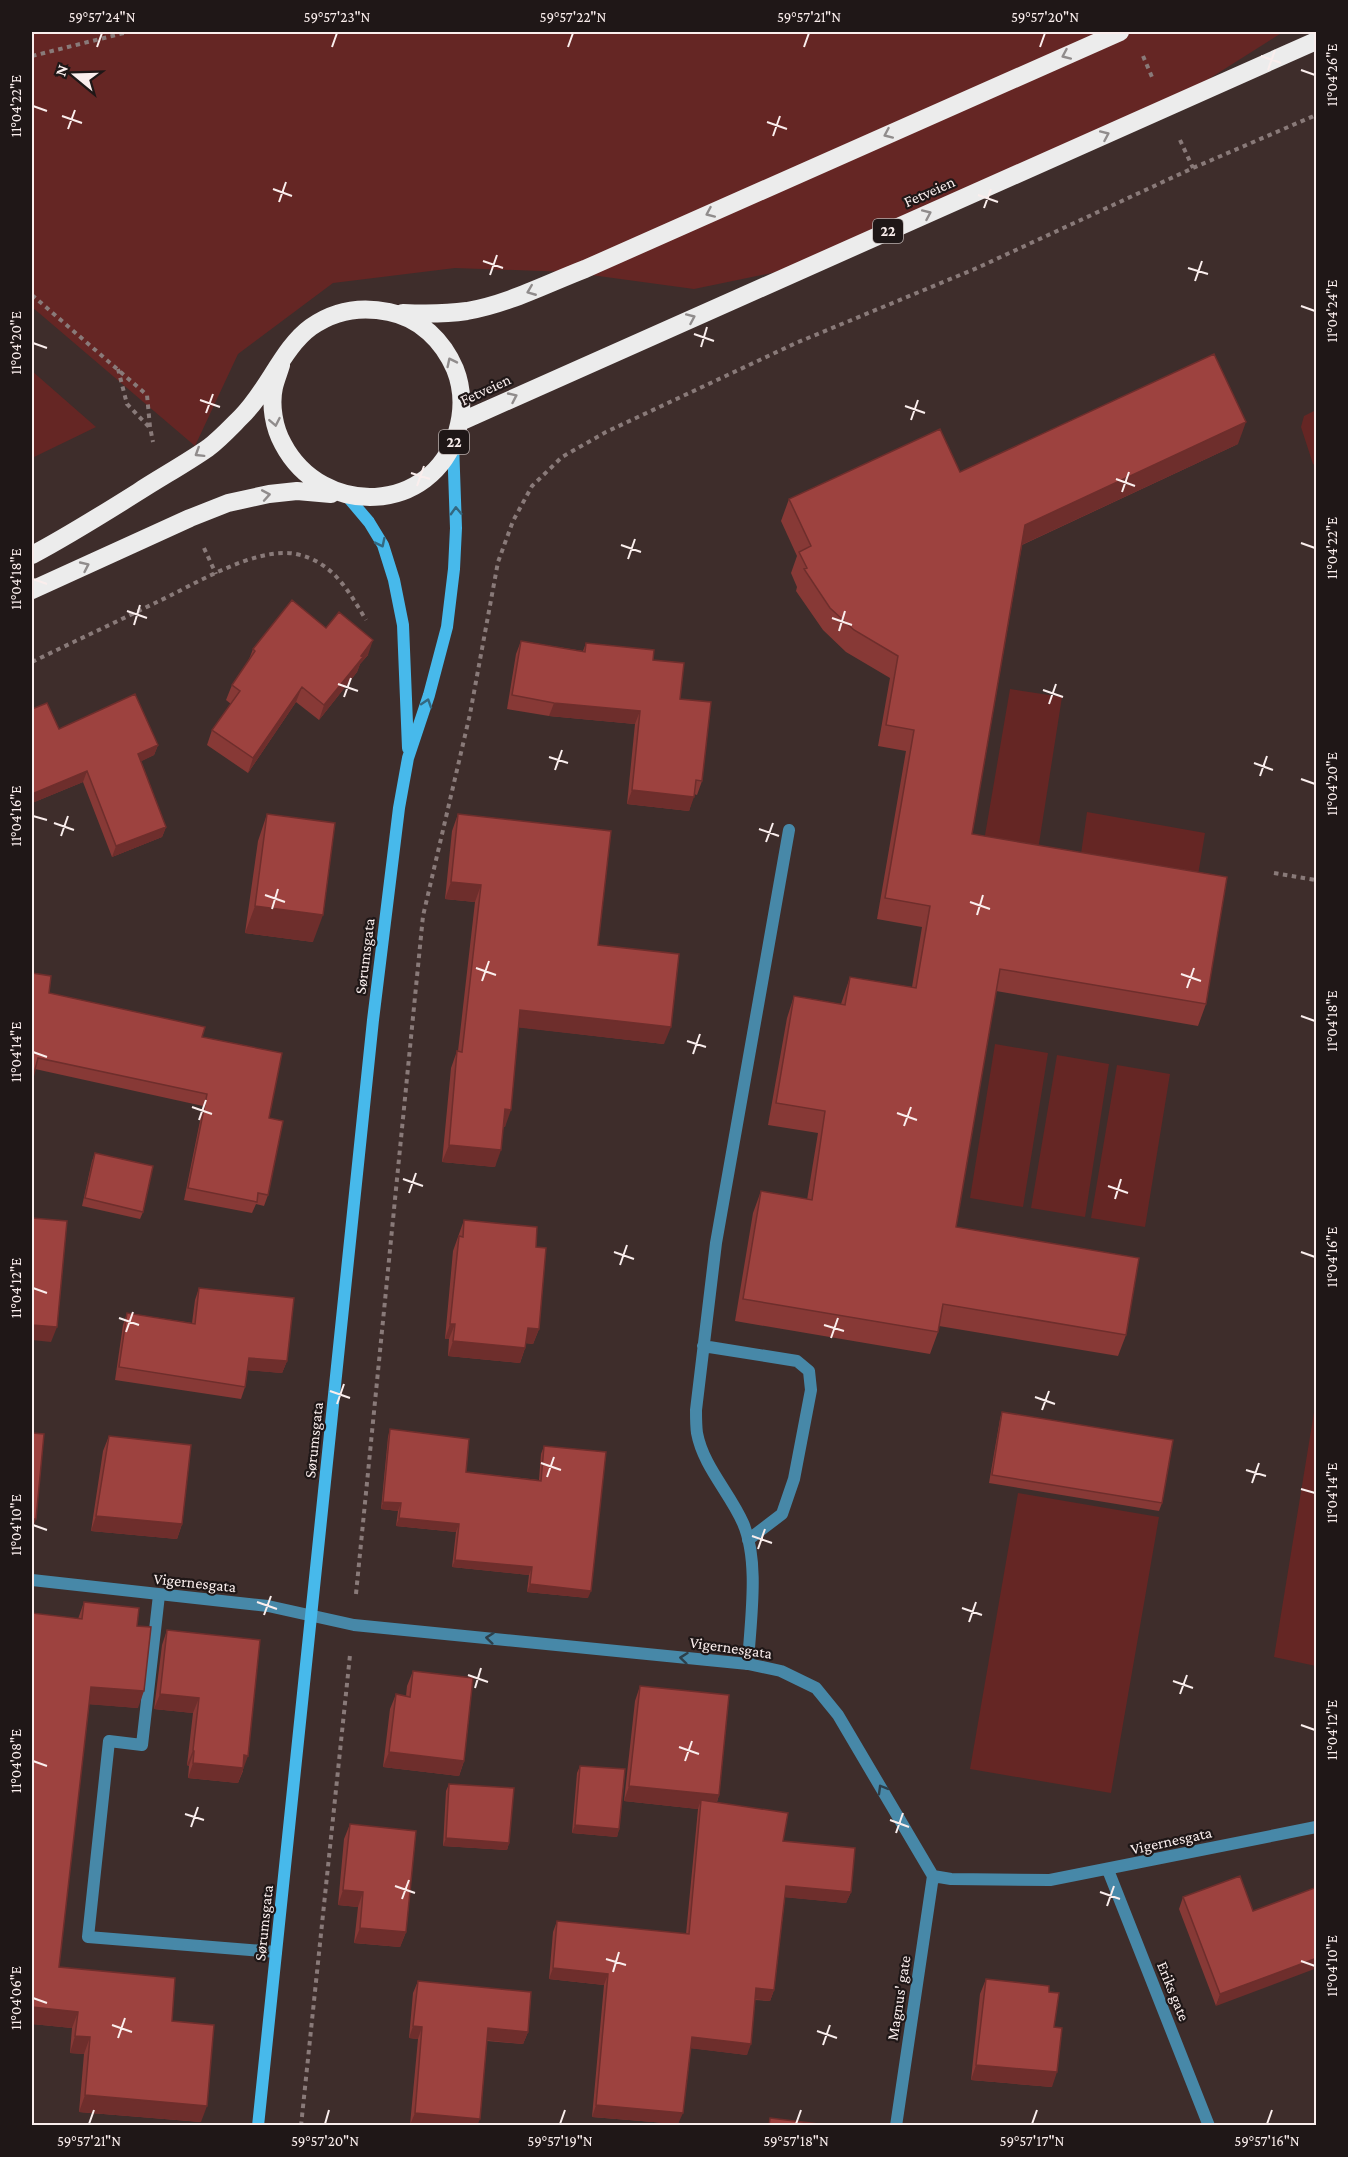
<svg xmlns="http://www.w3.org/2000/svg" width="1348" height="2157" font-family="'Crimson Pro',serif">
  <style>
    .green { fill: #652624 }
    .lines { fill: none; stroke-linecap: round; stroke-linejoin: round }
    .path { stroke: #897a79; stroke-width: 4; stroke-dasharray: 4.5 4.5; stroke-linecap: butt }
    .lane { stroke: #4788a8; stroke-width: 12 }
    .street { stroke: #4788a8; stroke-width: 12 }
    .secondary { stroke: #47b9eb; stroke-width: 12 }
    .highway { stroke: #ececec; stroke-width: 18 }
    .wall { fill: #873936 }
    .shaded-wall { fill: #6e2e2c }
    .building { fill: #9d423f; stroke: #6e2e2c; stroke-width: 1.5 }
    .oneway { stroke: #908c8c }
    .oneway2 { stroke: #336881 }
    .oneway3 { stroke: #2d3f4a }
    .ticks { fill: none; stroke: #faeeed; stroke-width: 2 }
    .labels { text-anchor: middle; stroke-width: 4.5; stroke-linejoin: round; paint-order: stroke }
    .shield { fill: #1f1717; stroke: #b8aead; stroke-width: 1.5 }
    .shield-label { font-size: 15px; font-weight: bold; fill: #faeeed }
    .street-label { font-size: 16px; fill: #faeeed; stroke: #1f1717 }
    .neatline { fill: none; stroke: #faeeed; stroke-width: 2 }
    .ticks-label { font-size: 15px; text-anchor: middle; fill: #faeeed }
  </style>
  <rect width="100%" height="100%" fill="#3e2d2b"/>
  <path class="green" d="M32,32H1283L1204,82L786,270L694,289L569,272L455,268L333,283L238,354L195,446L32,307Z
    M32,371L96,427L32,458Z
    M1316,410V466L1313,464L1301,427L1304,416Z
    M1010,689L1062,697L1038,850L984,841Z
    M1087,812L1205,833L1197,881L1080,861Z
    M995,1044L1048,1053L1023,1207L970,1198Z
    M1057,1055L1109,1064L1085,1217L1031,1208Z
    M1117,1065L1170,1074L1145,1227L1091,1218Z
    M1316,1400V1666L1274,1657Z
    M1018,1493L1159,1517L1111,1793L970,1769Z"/>
  <g class="lines">
    <path class="path" d="M32,56L128,32
      M1143,56L1152,77
      M1180,140L1193,168
      M32,295L147,395L150,427L153,442
      M118,369L127,404L149,427
      M204,548L216,574
      M32,662C73,642 114,623 155,603C192,586 255,546 296,554C333,562 348,590 366,620
      M1274,873L1316,880
      M356,1594L423,916L470,714L498,562L513,521L532,486L562,457L606,432L796,343L977,268L1193,168L1316,115
      M301,2126L350,1655"/>
    <path class="lane" d="M703,1346L797,1361L809,1371L811,1390L794,1479L782,1514L748,1540
      M159,1595L142,1745L109,1741L88,1937L276,1952
      M748,1664C750,1622 760,1562 743,1523C730,1493 703,1466 697,1433C696,1426 696,1418 696,1410L716,1243L789,830"/>
    <path class="street" d="M32,1580L268,1606L354,1625L748,1664L781,1671L816,1688L838,1715L933,1876L951,1879L1050,1880L1316,1827
      M1108,1870L1209,2126
      M896,2126L933,1876"/>
    <path class="secondary" d="M347,496L369,522L383,545L394,580L403,625L408,748
      M258,2126L373,1020L399,808L408,758L429,695L447,627L454,569L456,528L453,443"/>
    <path class="highway" d="M403,313C424,314 446,314 467,311C508,304 546,284 585,269L1120,32
      M460,422L1316,41
      M32,555C68,536 103,514 138,492C161,477 185,464 208,448C220,439 231,427 241,417C267,392 283,347 311,327C335,310 361,306 389,312C420,318 443,341 455,369C463,389 463,412 457,432C432,515 322,518 283,444C274,428 270,405 274,387C276,379 279,372 281,365
      M32,590L190,518L228,503L269,494L297,491L331,494"/>
  </g>
  <path class="wall" d="M1238,444L1022,545L972,834L1206,1004L1198,1026L996,991L956,1227L1126,1335L1118,1356L939,1326L938,1332L930,1354L735,1321L753,1213L761,1191L807,1200L818,1133L768,1125L787,1018L794,996L841,1004L850,977L912,987L922,927L877,919L906,751L878,746L890,678L846,652L823,630L796,591L797,587L791,573L797,556L781,521L789,499L960,472Z
    M326,628L368,655L360,664L357,672L319,720L296,702L248,773L207,745L212,730L231,704L226,700L232,685L248,662L253,649Z
    M521,641L583,651L586,643L653,660L680,699L702,781L697,795L694,794L689,811L627,804L635,724L549,716L507,709L516,654Z
    M32,709L59,729L158,745L154,755L141,761L166,827L162,837L112,857L83,782L32,803Z
    M267,814L313,942L245,933L258,841Z
    M458,814L598,945L664,1044L518,1027L505,1127H503L495,1167L442,1162L451,1068L457,1051H458L475,902L445,899L452,831Z
    M49,993L202,1037L269,1118L268,1195L264,1206L256,1204L252,1213L184,1200L203,1106L35,1069Z
    M95,1153L143,1212L140,1219L82,1206L92,1161Z
    M464,1220L536,1247L539,1329L533,1344L526,1343L525,1348L520,1363L448,1356L449,1339H445L453,1251Z
    M199,1288L287,1361L282,1373L247,1370L245,1387L241,1399L115,1380L123,1325L127,1313L192,1323L195,1300Z
    M1002,1412L1162,1503L1159,1511L989,1483L1000,1419Z
    M390,1429L466,1472L539,1480L541,1454L544,1446L588,1598L527,1592L529,1575L452,1567L456,1532L396,1526L398,1511L381,1509L388,1437Z
    M109,1436L182,1524L177,1539L91,1531L103,1451Z
    M84,1602L137,1626L138,1708L89,1704L59,1967L172,2021L201,2122L79,2112L84,2054L70,2053L72,2028L32,2024L78,1619Z
    M167,1630L243,1771L238,1783L188,1778L189,1766L187,1765L193,1713L154,1709L162,1645Z
    M413,1671L464,1761L459,1776L383,1767L390,1709L396,1694L406,1696L407,1686Z
    M640,1686L719,1795L717,1802L783,1841L851,1892L846,1903L785,1897L774,1990L770,2001L755,2000L747,2055L691,2048L678,2124L592,2117L604,1985L549,1979L553,1932L557,1921L686,1934L698,1809L624,1801L635,1701Z
    M580,1766L619,1829L617,1837L572,1833L577,1773Z
    M449,1784L509,1843L507,1850L443,1846L446,1791Z
    M350,1824L406,1932L400,1947L354,1943L358,1907L338,1905L344,1839Z
    M1183,1897L1253,1911L1216,2006L1179,1909Z
    M986,1979L1049,1992L1054,2027L1052,2087L971,2080L980,1994Z
    M418,1981L528,2032L523,2044L487,2041L477,2126L410,2125L418,2039L409,2038L413,1993Z"/>
  <path class="shaded-wall" d="M1246,422L1238,444L1017,547L1025,525Z
    M373,640L368,655L360,664L357,672L319,720L324,705Z
    M302,687L296,702L248,773L253,758Z
    M554,703L640,711L635,724L549,716Z
    M158,745L154,755L134,765L138,754Z
    M87,771L83,782L32,803V794Z
    M632,790L694,797L689,811L627,804Z
    M166,827L162,837L112,857L116,846Z
    M451,882L481,885L475,902L445,899Z
    M255,906L323,915L313,942L245,933Z
    M520,1010L671,1027L664,1044L514,1027Z
    M505,1109L511,1110L505,1127L499,1126Z
    M449,1145L501,1150L495,1167L442,1162Z
    M450,1324H455L449,1339H445Z
    M32,1325L57,1327L51,1342L32,1340Z
    M528,1328L539,1329L533,1344L523,1343Z
    M453,1341L525,1348L520,1363L448,1356Z
    M249,1358L287,1361L282,1373L245,1370Z
    M383,1502L401,1503L398,1511L381,1509Z
    M96,1516L182,1524L177,1539L91,1531Z
    M399,1518L459,1524L456,1532L396,1526Z
    M32,1519H36L33,1527H32Z
    M455,1560L532,1567L529,1575L452,1567Z
    M530,1584L591,1591L588,1598L527,1592Z
    M91,1687L144,1691L138,1708L85,1704Z
    M160,1694L199,1698L193,1713L154,1709Z
    M193,1750L194,1751L189,1766L187,1765Z
    M389,1752L464,1761L459,1776L383,1767Z
    M244,1755L248,1756L238,1783L188,1778L193,1763Z
    M629,1786L719,1795L714,1810L701,1800L698,1809L624,1801Z
    M575,1825L619,1829L617,1837L572,1833Z
    M446,1838L509,1843L507,1850L443,1846Z
    M786,1886L851,1892L846,1903L782,1897Z
    M343,1890L363,1892L358,1907L338,1905Z
    M360,1928L406,1932L400,1947L354,1943Z
    M1317,1958V1968L1216,2006L1220,1994Z
    M553,1968L608,1974L604,1985L549,1979Z
    M756,1988L774,1990L770,2001L752,1999Z
    M32,2007L78,2012L72,2028L32,2024Z
    M413,2026L422,2027L418,2039L409,2038Z
    M488,2028L528,2032L523,2044L484,2040Z
    M75,2036L90,2037L84,2054L70,2053Z
    M692,2037L751,2044L747,2055L688,2048Z
    M976,2065L1057,2072L1052,2087L971,2080Z
    M85,2095L207,2106L201,2122L79,2112Z
    M596,2105L683,2113L678,2124L592,2117Z
    M415,2113L480,2119L477,2126L410,2125Z"/>
  <path class="building" d="M1214,354L1246,422L1025,525L972,834L1227,877L1206,1004L1000,969L956,1227L1139,1258L1126,1335L943,1304L938,1332L743,1299L761,1191L812,1200L825,1111L776,1103L794,996L845,1005L850,977L916,988L930,906L885,898L914,730L886,725L898,656L854,630L830,608L804,569L807,568L799,552L811,546L789,499L940,429L960,472Z
    M292,600L326,628L339,612L373,640L361,656L363,657L324,705L302,687L253,758L212,730L240,691L232,685L255,651L253,649Z
    M521,641L585,652L586,643L654,650L653,660L684,663L680,699L711,702L702,781L696,780L694,797L632,790L640,711L554,703L512,695Z
    M135,694L158,745L138,754L166,827L116,846L87,771L32,794V709L47,703L59,729Z
    M267,814L335,823L323,915L255,906Z
    M458,814L611,831L598,945L679,954L671,1027L520,1010L511,1110L505,1109L501,1150L449,1145L457,1051L462,1052L481,885L451,882Z
    M32,973L51,976L49,993L205,1027L202,1037L282,1053L269,1118L283,1121L268,1195L258,1193L257,1202L188,1188L207,1094L38,1058L32,1081Z
    M95,1153L153,1166L143,1212L85,1198Z
    M32,1218L67,1221L57,1327L32,1325Z
    M464,1220L537,1227L536,1247L546,1248L539,1329L528,1328L525,1348L453,1341L455,1324H450L459,1236L463,1237Z
    M199,1288L294,1298L287,1361L249,1358L245,1387L119,1367L127,1313L195,1324Z
    M1002,1412L1173,1440L1162,1503L992,1475Z
    M390,1429L469,1439L466,1472L541,1481L544,1446L606,1452L591,1591L530,1584L532,1567L455,1560L459,1524L399,1518L401,1503L383,1502Z
    M32,1433L44,1434L36,1519H32Z
    M109,1436L191,1445L182,1524L96,1516Z
    M84,1602L139,1608L137,1626L151,1627L144,1691L91,1687L59,1967L175,1978L172,2021L214,2025L207,2106L85,2095L90,2037L75,2036L78,2012L32,2007V1613L82,1619Z
    M167,1630L260,1640L248,1756L244,1755L243,1768L193,1763L194,1751L193,1750L199,1698L160,1694Z
    M413,1671L473,1678L464,1761L389,1752L396,1694L410,1697Z
    M640,1686L729,1695L719,1795L629,1786Z
    M580,1766L625,1769L619,1829L575,1825Z
    M449,1784L514,1788L509,1843L446,1838Z
    M701,1800L788,1813L783,1841L855,1848L851,1892L786,1886L774,1990L756,1988L751,2044L692,2037L683,2113L596,2105L608,1974L553,1968L557,1921L689,1934Z
    M350,1824L416,1831L406,1932L360,1928L363,1892L343,1890Z
    M1240,1876L1253,1911L1317,1887V1958L1220,1994L1183,1897Z
    M986,1979L1049,1986V1992L1059,1993L1054,2027L1062,2028L1057,2072L976,2065Z
    M418,1981L531,1992L528,2032L488,2028L480,2119L415,2113L422,2027L413,2026Z
    M770,2118L818,2124V2126H769Z"/>
  <defs><path id="oneway-chevron" d="M-2-3.5L2.5 0L-2 3.5" fill="none" stroke-width="1.6" stroke-linecap="round" stroke-linejoin="round" transform="scale(1.5)"/></defs>
  <g class="oneway">
    <use href="#oneway-chevron" transform="translate(1066 55) rotate(156)"/>
    <use href="#oneway-chevron" transform="translate(888 134) rotate(156)"/>
    <use href="#oneway-chevron" transform="translate(1105 135) rotate(-24)"/>
    <use href="#oneway-chevron" transform="translate(710 213) rotate(156)"/>
    <use href="#oneway-chevron" transform="translate(927 214) rotate(-24)"/>
    <use href="#oneway-chevron" transform="translate(531 291) rotate(158)"/>
    <use href="#oneway-chevron" transform="translate(691 318) rotate(-24)"/>
    <use href="#oneway-chevron" transform="translate(451 362) rotate(-116)"/>
    <use href="#oneway-chevron" transform="translate(513 397) rotate(-25)"/>
    <use href="#oneway-chevron" transform="translate(275 422) rotate(79)"/>
    <use href="#oneway-chevron" transform="translate(199 453) rotate(148)"/>
    <use href="#oneway-chevron" transform="translate(266 495) rotate(-10)"/>
    <use href="#oneway-chevron" transform="translate(85 566) rotate(-25)"/>
  </g>
  <g class="oneway2">
    <use href="#oneway-chevron" transform="translate(456 511) rotate(-92)"/>
    <use href="#oneway-chevron" transform="translate(381 543) rotate(64)"/>
    <use href="#oneway-chevron" transform="translate(427 703) rotate(-72)"/>
  </g>
  <g class="oneway3">
    <use href="#oneway-chevron" transform="translate(490 1638) rotate(-174)"/>
    <use href="#oneway-chevron" transform="translate(684 1658) rotate(-174)"/>
    <use href="#oneway-chevron" transform="translate(882 1789) rotate(-120)"/>
  </g>
  <path class="ticks" d="M97,47L102,33M332,47L337,33M568,47L573,33M804,47L809,33M1040,47L1045,33M1261,56L1281,63M1268,70L1275,50M1301,70L1315,75M33,106L47,111M62,116L82,123M767,122L787,129M68,129L75,110M773,136L780,116M273,189L292,196M978,195L998,202M279,202L286,182M984,208L991,189M483,261L503,268M1188,268L1208,274M490,275L497,255M1195,281L1202,261M1301,306L1315,311M694,334L714,341M33,343L47,348M701,347L707,327M200,400L220,407M905,406L925,413M206,413L213,394M911,420L918,400M411,473L430,479M1116,479L1135,486M417,486L424,466M1122,492L1129,472M1301,543L1315,548M621,545L641,552M628,559L635,539M33,579L47,584M127,611L147,618M832,618L852,625M134,625L140,605M839,631L845,611M338,684L358,691M1043,690L1063,697M344,697L351,678M1049,704L1056,684M549,757L568,763M1254,763L1273,770M555,770L562,750M1260,776L1267,756M1301,779L1315,784M33,816L47,820M54,823L74,830M759,829L779,836M61,836L68,816M766,842L773,823M265,895L285,902M970,902L990,909M272,909L278,889M977,915L983,895M476,968L496,975M1181,974L1201,981M482,981L489,961M1187,988L1194,968M1301,1016L1315,1021M687,1041L706,1047M33,1052L47,1057M693,1054L700,1034M192,1107L212,1114M897,1113L917,1120M199,1120L206,1100M904,1126L911,1107M403,1179L423,1186M1108,1186L1128,1193M409,1193L416,1173M1115,1199L1121,1179M614,1252L634,1259M1301,1252L1315,1257M620,1265L627,1245M33,1288L47,1293M119,1318L139,1325M824,1325L844,1331M126,1332L133,1312M831,1338L838,1318M330,1391L350,1398M1035,1397L1055,1404M337,1404L344,1384M1042,1410L1049,1391M541,1463L561,1470M1246,1470L1266,1476M547,1477L554,1457M1252,1483L1259,1463M1301,1489L1315,1493M33,1525L47,1530M752,1536L772,1543M758,1549L765,1529M257,1602L277,1609M962,1608L982,1615M264,1615L271,1596M969,1622L976,1602M468,1675L488,1682M1173,1681L1193,1688M475,1688L481,1668M1180,1694L1187,1675M1301,1725L1315,1730M679,1747L699,1754M33,1761L47,1766M685,1761L692,1741M185,1814L204,1820M890,1820L909,1827M191,1827L198,1807M896,1833L903,1813M395,1886L415,1893M1100,1892L1120,1899M402,1899L409,1880M1107,1906L1114,1886M606,1959L626,1965M1301,1961L1315,1966M613,1972L619,1952M33,1998L47,2003M112,2025L132,2032M817,2031L837,2038M118,2038L125,2018M823,2045L830,2025M89,2124L94,2110M325,2124L329,2110M560,2124L565,2110M796,2124L801,2110M1032,2124L1037,2110M1267,2124L1272,2110"/>
  <g class="labels">
    <g class="shield">
      <rect x="873" y="219" width="30" height="24" rx="4.5"/>
      <rect x="439" y="430" width="30" height="24" rx="4.5"/>
    </g>
    <g class="shield-label">
      <text x="888" y="236">22</text>
      <text x="454" y="447">22</text>
    </g>
    <g class="street-label">
      <text transform="translate(929 191) rotate(-24)" y="6">Fetveien</text>
      <text transform="translate(485 389) rotate(-25)" y="6">Fetveien</text>
      <text transform="translate(364 956) rotate(-83)" y="6">Sørumsgata</text>
      <text transform="translate(313 1440) rotate(-84)" y="6">Sørumsgata</text>
      <text transform="translate(195 1582) rotate(6)" y="6">Vigernesgata</text>
      <text transform="translate(731 1647) rotate(8)" y="6">Vigernesgata</text>
      <text transform="translate(1171 1840) rotate(-12)" y="6">Vigernesgata</text>
      <text transform="translate(263 1923) rotate(-84)" y="6">Sørumsgata</text>
      <text transform="translate(1174 1991) rotate(68)" y="6">Eriks gate</text>
      <text transform="translate(898 1998) rotate(-81)" y="6">Magnus' gate</text>
    </g>
  </g>
  <rect width="1348" height="2157" fill="none" stroke="#1f1717" stroke-width="66"/>
  <g transform="translate(75 75) rotate(289)" stroke="#1f1717" stroke-width="4.5" paint-order="stroke">
  <path d="M0-4.5L10 22L0 15L-10 22Z" fill="#faeeed"/>
  <text y="-9" font-size="16" font-weight="bold" text-anchor="middle" fill="#faeeed">N</text>
  </g>
  <rect x="33" y="33" width="1282" height="2091" class="neatline"/>
  <g class="ticks-label">
    <text x="102" y="22">59°57'24"N</text>
    <text x="337" y="22">59°57'23"N</text>
    <text x="573" y="22">59°57'22"N</text>
    <text x="809" y="22">59°57'21"N</text>
    <text x="1045" y="22">59°57'20"N</text>
    <text transform="translate(1332 75) rotate(-90)" y="5">11°04'26"E</text>
    <text transform="translate(16 106) rotate(-90)" y="5">11°04'22"E</text>
    <text transform="translate(1332 311) rotate(-90)" y="5">11°04'24"E</text>
    <text transform="translate(16 343) rotate(-90)" y="5">11°04'20"E</text>
    <text transform="translate(1332 548) rotate(-90)" y="5">11°04'22"E</text>
    <text transform="translate(16 579) rotate(-90)" y="5">11°04'18"E</text>
    <text transform="translate(1332 784) rotate(-90)" y="5">11°04'20"E</text>
    <text transform="translate(16 816) rotate(-90)" y="5">11°04'16"E</text>
    <text transform="translate(1332 1021) rotate(-90)" y="5">11°04'18"E</text>
    <text transform="translate(16 1052) rotate(-90)" y="5">11°04'14"E</text>
    <text transform="translate(1332 1257) rotate(-90)" y="5">11°04'16"E</text>
    <text transform="translate(16 1288) rotate(-90)" y="5">11°04'12"E</text>
    <text transform="translate(1332 1493) rotate(-90)" y="5">11°04'14"E</text>
    <text transform="translate(16 1525) rotate(-90)" y="5">11°04'10"E</text>
    <text transform="translate(1332 1730) rotate(-90)" y="5">11°04'12"E</text>
    <text transform="translate(16 1761) rotate(-90)" y="5">11°04'08"E</text>
    <text transform="translate(1332 1966) rotate(-90)" y="5">11°04'10"E</text>
    <text transform="translate(16 1998) rotate(-90)" y="5">11°04'06"E</text>
    <text x="89" y="2146">59°57'21"N</text>
    <text x="325" y="2146">59°57'20"N</text>
    <text x="560" y="2146">59°57'19"N</text>
    <text x="796" y="2146">59°57'18"N</text>
    <text x="1032" y="2146">59°57'17"N</text>
    <text x="1267" y="2146">59°57'16"N</text>
  </g>
</svg>
